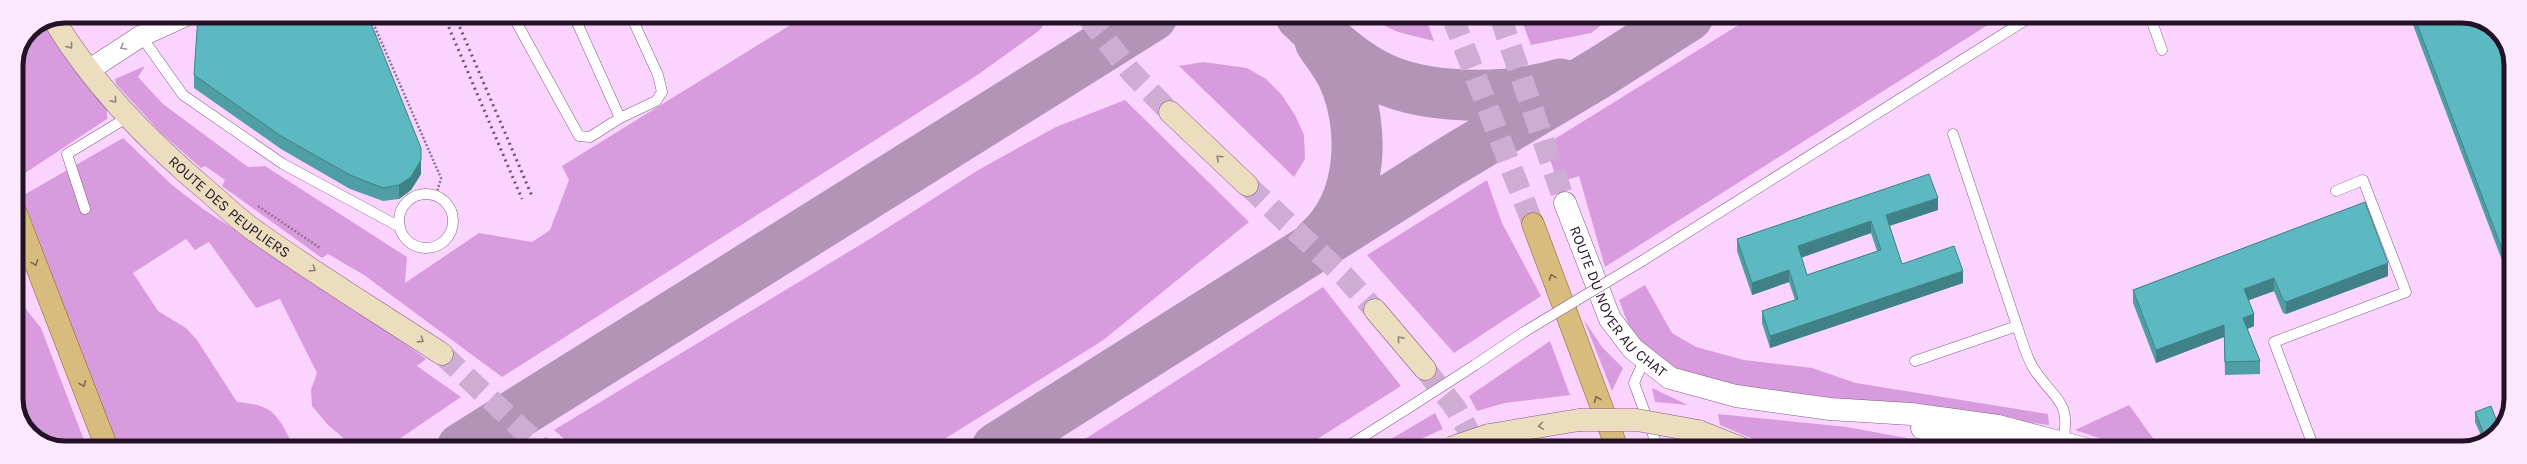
<svg xmlns="http://www.w3.org/2000/svg" width="2527" height="464" font-family="Karla,sans-serif">
  <style>
    .green { fill: #d89cde }
    .forest { fill: #db98e2 }
    .lines { fill: none; stroke-linecap: round; stroke-linejoin: round }
    .taxiway { stroke: #b393b6; stroke-width: 51 }
    .tertiary-tunnel { stroke: #cfacd3; stroke-width: 22; stroke-dasharray: 22 11; stroke-linecap: butt }
    .secondary-tunnel { stroke: #cfacd3; stroke-width: 22; stroke-dasharray: 22 11; stroke-linecap: butt }
    .primary-tunnel { stroke: #cfacd3; stroke-width: 22; stroke-dasharray: 22 11; stroke-linecap: butt }
    .service-casing { stroke: #855a89; stroke-width: 11 }
    .minor-casing { stroke: #855a89; stroke-width: 22 }
    .tertiary-casing { stroke: #855a89; stroke-width: 23 }
    .secondary-casing { stroke: #855a89; stroke-width: 23 }
    .primary-casing { stroke: #876327; stroke-width: 23 }
    .path { stroke: #8e7291; stroke-width: 2.5; stroke-dasharray: 2 2; stroke-linecap: butt }
    .service { stroke: #fff; stroke-width: 10 }
    .minor { stroke: #fff; stroke-width: 21 }
    .tertiary { stroke: #fff; stroke-width: 22 }
    .secondary { stroke: #ebddbe; stroke-width: 22 }
    .primary { stroke: #d7bc7d; stroke-width: 22 }
    .rail { stroke: #6c536f; stroke-width: 3; stroke-dasharray: 2 4; stroke-linecap: butt }
    .service-bridge-casing { stroke: #855a89; stroke-width: 11; stroke-linecap: butt }
    .secondary-bridge-casing { stroke: #855a89; stroke-width: 23; stroke-linecap: butt }
    .service-bridge { stroke: #fff; stroke-width: 10 }
    .secondary-bridge { stroke: #ebddbe; stroke-width: 22 }
    .wall { fill: #4f9ea6; fill-rule: evenodd }
    .shaded-wall { fill: #408187 }
    .building { fill: #5cb8c1; stroke: #408187; fill-rule: evenodd }
    .oneway { stroke: #91827a }
    .oneway2 { stroke: #9c949d }
    .oneway3 { stroke: #7e6752 }
    .labels { text-anchor: middle; stroke-width: 3; stroke-linejoin: round; paint-order: stroke }
    .street-label { font-size: 15px; fill: #241226; stroke: #fce8fe }
    .rim { fill: none; stroke: #241226; stroke-width: 5 }
  </style>
  <rect width="100%" height="100%" fill="#fad3fe"/>
  <path class="green" d="M805,16H1050L1040,30L976,76L502,377L364,275L328,254L322,258L222,186L225,180L205,166L201,168L161,133L116,84L115,79L145,66L138,77L163,104L248,167L265,166L407,257L405,283L479,233L532,242L550,230L569,180L562,166Z
    M1364,16H1425L1434,41L1398,32Z
    M1520,16H1613L1591,33L1531,45Z
    M1753,16H2002L1605,267L1579,176L1558,183L1545,145Z
    M45,24L107,110V119L16,179V65L30,30Z
    M1203,62L1247,68L1266,79L1281,94L1295,115L1304,135L1305,159L1294,177L1179,66Z
    M1125,100L1249,222L1102,341L930,448H575L554,430L873,237L980,169L1056,127Z
    M123,138L172,185L203,209L354,307L426,359L417,366L461,397L386,448L348,442L328,425L312,406L311,390L317,373L280,299L256,308L209,242L195,250L186,239L133,273L158,311L186,328L197,340L237,402C276,405 277,416 295,448H117L22,196Z
    M1487,180L1502,223L1541,296L1454,353L1367,255Z
    M1645,285L1672,333L1696,347L1744,360L1812,368L1856,383L2048,414L2049,425L1714,383C1683,373 1649,361 1632,331C1627,322 1623,310 1619,300Z
    M16,287L22,304L41,328L87,448H58L30,434L16,405Z
    M1323,287L1401,386L1303,448H1071Z
    M1584,320L1602,347L1623,368L1612,391Z
    M1550,341L1570,395L1505,403L1477,411L1469,396Z
    M1652,388L1688,405L1655,402Z
    M2129,405L2160,448H2121L2114,443L2075,430Z
    M1435,413L1443,429L1401,448H1376Z
    M1718,414L1847,427L1960,448H1774L1720,425Z
    M1668,443L1701,448H1671Z"/>
  <path class="forest" d="M1587,441L1589,448H1529L1545,442Z"/>
  <g class="lines">
    <path class="taxiway" d="M1301,16C1324,37 1345,58 1372,73C1421,101 1508,100 1561,84
      M1318,242C1363,203 1366,128 1343,77C1337,64 1327,52 1320,41
      M462,448L1152,16
      M997,448L1451,161L1602,71L1688,16"/>
    <path class="tertiary-tunnel" d="M1500,16L1565,203"/>
    <path class="secondary-tunnel" d="M1087,16L1131,72L1170,112
      M1247,185L1345,277L1375,310
      M442,354L542,448
      M1425,369L1456,409L1478,448"/>
    <path class="primary-tunnel" d="M1452,16L1533,224"/>
    <defs>
      <path id="service" d="M513,16L579,136L590,137L620,118L656,101L662,92L658,75L631,16
        M574,16L620,118
        M2150,16L2162,50
        M141,36L183,95L283,164L400,227
        M399 221a27 27 0 1 1 54 0a27 27 0 1 1-54 0Z
        M85,209L67,154L128,117
        M1642,261L2032,16
        M2017,326C2022,340 2026,357 2034,369C2053,399 2072,400 2063,441L2060,443
        M1645,358L1634,383L1658,448
        M1915,361L2017,326L1953,134
        M1475,365L1524,332
        M1345,448L1405,410
        M2314,448L2274,342L2406,292L2363,180L2336,191"/>
      <path id="minor" d="M89,70L141,36L185,16"/>
      <g id="tertiary">
        <path id="s1" d="M1565,203L1610,319L1633,349L1670,378L1736,396L1830,409L1911,414L1998,426L2082,448"/>
        <path d="M1922,428L2011,448"/>
      </g>
      <g id="secondary">
        <path id="s2" d="M54,20C95,88 151,144 211,194C226,207 241,222 258,233C317,275 381,314 442,354"/>
        <path d="M1170,112L1247,185"/>
        <path d="M1375,310L1425,369"/>
        <path d="M1698,431L1741,448"/>
        <path d="M1489,435L1579,420"/>
      </g>
      <path id="primary" d="M16,213L107,448
        M1533,224L1617,448"/>
    </defs>
    <use href="#service" class="service-casing"/>
    <use href="#minor" class="minor-casing"/>
    <use href="#tertiary" class="tertiary-casing"/>
    <use href="#secondary" class="secondary-casing"/>
    <use href="#primary" class="primary-casing"/>
    <path class="path" d="M370,16L441,178L436,196
      M258,206L320,248"/>
    <use href="#service" class="service"/>
    <use href="#minor" class="minor"/>
    <use href="#tertiary" class="tertiary"/>
    <use href="#secondary" class="secondary"/>
    <use href="#primary" class="primary"/>
    <path class="rail" d="M444,16L522,199
      M455,16L532,196"/>
    <defs>
      <path id="service-bridge" d="M1524,332L1642,261
        M1405,410L1475,365"/>
      <path id="secondary-bridge" d="M1579,420H1637L1698,431
        M1451,448L1489,435"/>
    </defs>
    <use href="#service-bridge" class="service-bridge-casing"/>
    <use href="#secondary-bridge" class="secondary-bridge-casing"/>
    <use href="#service-bridge" class="service-bridge"/>
    <use href="#secondary-bridge" class="secondary-bridge"/>
  </g>
  <path class="wall" d="M2413,16H2469L2511,59V284L2413,25Z
    M194,75L421,162V174L411,190L399,199L383,201L350,189L281,149L194,88Z
    M2365,202L2388,276L2286,314L2283,313L2274,291L2249,300L2254,326L2247,329L2260,361V374L2225,375L2224,337L2156,363L2133,303V290Z
    M1938,210L1889,226L1902,264L1963,283L1770,348L1762,323V311L1795,300L1789,282L1752,295L1737,251V239ZM1871,233L1877,251L1807,275L1801,257Z
    M2475,412L2495,436L2483,440L2475,422Z"/>
  <path class="shaded-wall" d="M421,148V174L411,190L399,199V185Z
    M1938,198V210L1886,227V215Z
    M1871,221V233L1798,259V246Z
    M2388,263V276L2286,314V302Z
    M1789,270V282L1752,295V283Z
    M1963,271V283L1770,348V336Z
    M2274,278V291L2244,302V289Z
    M2254,314V326L2243,331V318Z
    M2224,325V337L2156,363V350Z"/>
  <path class="building" d="M198,16H368L421,148V160L411,177L399,185L383,188L350,175L281,136L194,75Z
    M2414,16H2469L2497,30L2511,59V273Z
    M1929,174L1938,198L1886,215L1902,264L1954,246L1963,271L1770,336L1762,311L1798,299L1789,270L1752,283L1737,239ZM1871,221L1881,250L1807,275L1798,246Z
    M2365,202L2388,263L2286,302L2283,300L2274,278L2244,289L2254,314L2243,318L2260,361L2225,362L2224,325L2156,350L2133,290Z
    M2491,406L2499,427L2495,436L2486,439L2475,412Z"/>
  <defs><path id="oneway-chevron" d="M-2-3.5L2.5 0L-2 3.5" fill="none" stroke-width="1.6" stroke-linecap="round" stroke-linejoin="round"/></defs>
  <g class="oneway">
    <use href="#oneway-chevron" transform="translate(70 46) rotate(53)"/>
    <use href="#oneway-chevron" transform="translate(114 100) rotate(50)"/>
    <use href="#oneway-chevron" transform="translate(1219 158) rotate(-137)"/>
    <use href="#oneway-chevron" transform="translate(313 269) rotate(33)"/>
    <use href="#oneway-chevron" transform="translate(1400 339) rotate(-130)"/>
    <use href="#oneway-chevron" transform="translate(421 340) rotate(33)"/>
    <use href="#oneway-chevron" transform="translate(1541 426) rotate(171)"/>
  </g>
  <use class="oneway2" href="#oneway-chevron" transform="translate(123 47) rotate(150)"/>
  <g class="oneway3">
    <use href="#oneway-chevron" transform="translate(35 263) rotate(69)"/>
    <use href="#oneway-chevron" transform="translate(1552 277) rotate(-110)"/>
    <use href="#oneway-chevron" transform="translate(83 384) rotate(69)"/>
    <use href="#oneway-chevron" transform="translate(1597 399) rotate(-112)"/>
  </g>
  <g class="labels">
    <g class="street-label">
      <text dy="5" stroke="none"><textPath href="#s2" startOffset="258">ROUTE DES PEUPLIERS</textPath></text>
      <text dy="5" stroke="none"><textPath href="#s1" startOffset="114">ROUTE DU NOYER AU CHAT</textPath></text>
    </g>
  </g>
  <path d="M0 0H2527V464H0ZM65 23H2462A42 42 0 0 1 2504 65V399A42 42 0 0 1 2462 441H65A42 42 0 0 1 23 399V65A42 42 0 0 1 65 23Z" fill="#fce8fe" fill-rule="evenodd"/>
  <path class="rim" d="M65 23H2462A42 42 0 0 1 2504 65V399A42 42 0 0 1 2462 441H65A42 42 0 0 1 23 399V65A42 42 0 0 1 65 23Z"/>
</svg>
